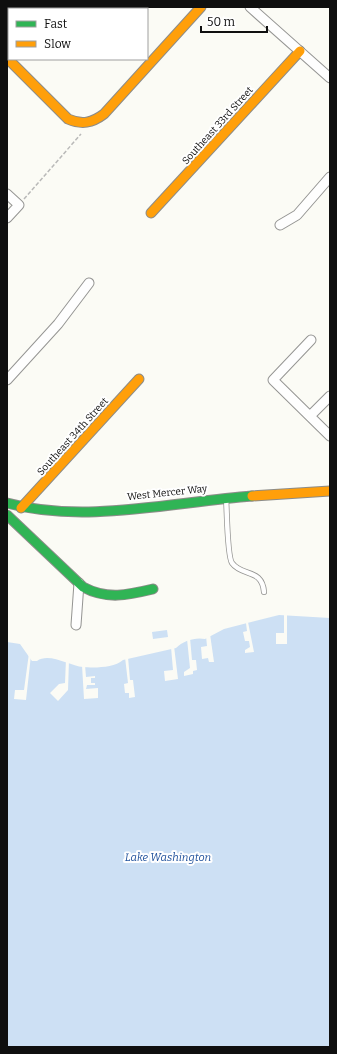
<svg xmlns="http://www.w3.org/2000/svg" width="337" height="1054" font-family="Bitter,serif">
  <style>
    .water { fill: #cde0f4 }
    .pier { fill: #fbfbf5 }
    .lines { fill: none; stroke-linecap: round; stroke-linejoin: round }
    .lane-casing { stroke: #959593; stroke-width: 6 }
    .street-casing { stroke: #959593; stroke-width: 11 }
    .fast-casing { stroke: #8c8c89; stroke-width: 11 }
    .slow-casing { stroke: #8c8c89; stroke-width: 11 }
    .path { stroke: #b9b9b8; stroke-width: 1.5; stroke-dasharray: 4 2; stroke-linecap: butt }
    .lane { stroke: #fefefe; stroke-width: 4.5 }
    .street { stroke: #fefefe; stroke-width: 9 }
    .fast { stroke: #30b455; stroke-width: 9 }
    .slow { stroke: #ff9f0a; stroke-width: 9 }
    .labels { text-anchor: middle; stroke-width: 4; stroke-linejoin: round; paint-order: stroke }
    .street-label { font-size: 10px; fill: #0f0f0f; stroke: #fff }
    .water-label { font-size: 11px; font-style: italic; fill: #1f509b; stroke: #fff }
  </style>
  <rect width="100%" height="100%" fill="#fbfbf5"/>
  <path class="water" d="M279,615L330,618V1047H7V642L20,644L32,661H37C49,652 70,666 83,667C94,668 114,668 123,660L176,648C183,641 195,637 205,639L224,629Z
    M167,630L168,637L153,639L152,632Z"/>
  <path class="pier" d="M284,614H287V644H276V633H284Z
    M248,622L254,652L245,653V650L250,647L249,641H245L243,632L247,631L246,623Z
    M210,634L214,662H209L208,658L202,659L201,647L207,646L206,636Z
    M190,638L192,660H196L197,670L193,671V674L184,676V672L190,668L187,639Z
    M174,646L178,679L165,681L164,671L173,670L171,647Z
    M29,653L31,655L26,700L14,699L15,690H24Z
    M125,657H128L130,680H133L135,697L129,698V693H125L124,684L128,683Z
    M66,659L69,660L68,690L58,701L50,693L59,684L65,683Z
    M82,665H85L86,677L95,676V678H91V683H95V685H87L86,689L98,688V698L84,699Z"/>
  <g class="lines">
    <defs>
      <path id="lane" d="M226,498C227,509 227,556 232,563C242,577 262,568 264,592"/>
      <path id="street" d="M101,7L104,9
        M250,7L330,78
        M7,194L19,205L7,218
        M280,225L297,215L330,177
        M311,340L273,380L330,436
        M7,380L58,324L89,283
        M310,416L330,396
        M76,625L79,583"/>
      <path id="fast" d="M7,503C84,524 173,502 252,496
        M7,515L83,587C107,600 128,595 153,589"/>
      <path id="slow" d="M7,58L68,119C82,125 92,123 104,114L201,7
        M151,213L300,51
        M252,496L330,491
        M21,508L139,379"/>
    </defs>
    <use href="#lane" class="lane-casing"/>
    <use href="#street" class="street-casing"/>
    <use href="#fast" class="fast-casing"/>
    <use href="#slow" class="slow-casing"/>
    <path class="path" d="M24,199L81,134"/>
    <use href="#lane" class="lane"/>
    <use href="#street" class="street"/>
    <use href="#fast" class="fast"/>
    <use href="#slow" class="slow"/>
  </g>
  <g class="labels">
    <g class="street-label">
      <text transform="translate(217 125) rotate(-48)" y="4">Southeast 33rd Street</text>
      <text transform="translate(72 436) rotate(-48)" y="4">Southeast 34th Street</text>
      <text transform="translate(167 492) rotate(-6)" y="4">West Mercer Way</text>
    </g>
    <g class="water-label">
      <text x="168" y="861">Lake Washington</text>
    </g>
  </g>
  <rect width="337" height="1054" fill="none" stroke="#0f0f0f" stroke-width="16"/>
  <rect x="8" y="8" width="140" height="52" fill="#ffffff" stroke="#9f9f9f"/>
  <rect x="16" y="21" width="20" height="6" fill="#30b455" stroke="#9f9f9f"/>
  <text x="44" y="28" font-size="12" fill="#0f0f0f">Fast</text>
  <rect x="16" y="41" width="20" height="6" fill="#ff9f0a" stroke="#9f9f9f"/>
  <text x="44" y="48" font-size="12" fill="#0f0f0f">Slow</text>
  <path d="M201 26v6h66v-6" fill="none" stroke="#0f0f0f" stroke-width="2"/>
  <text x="207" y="26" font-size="12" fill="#0f0f0f" stroke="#ffffff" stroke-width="3" paint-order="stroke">50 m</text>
</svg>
